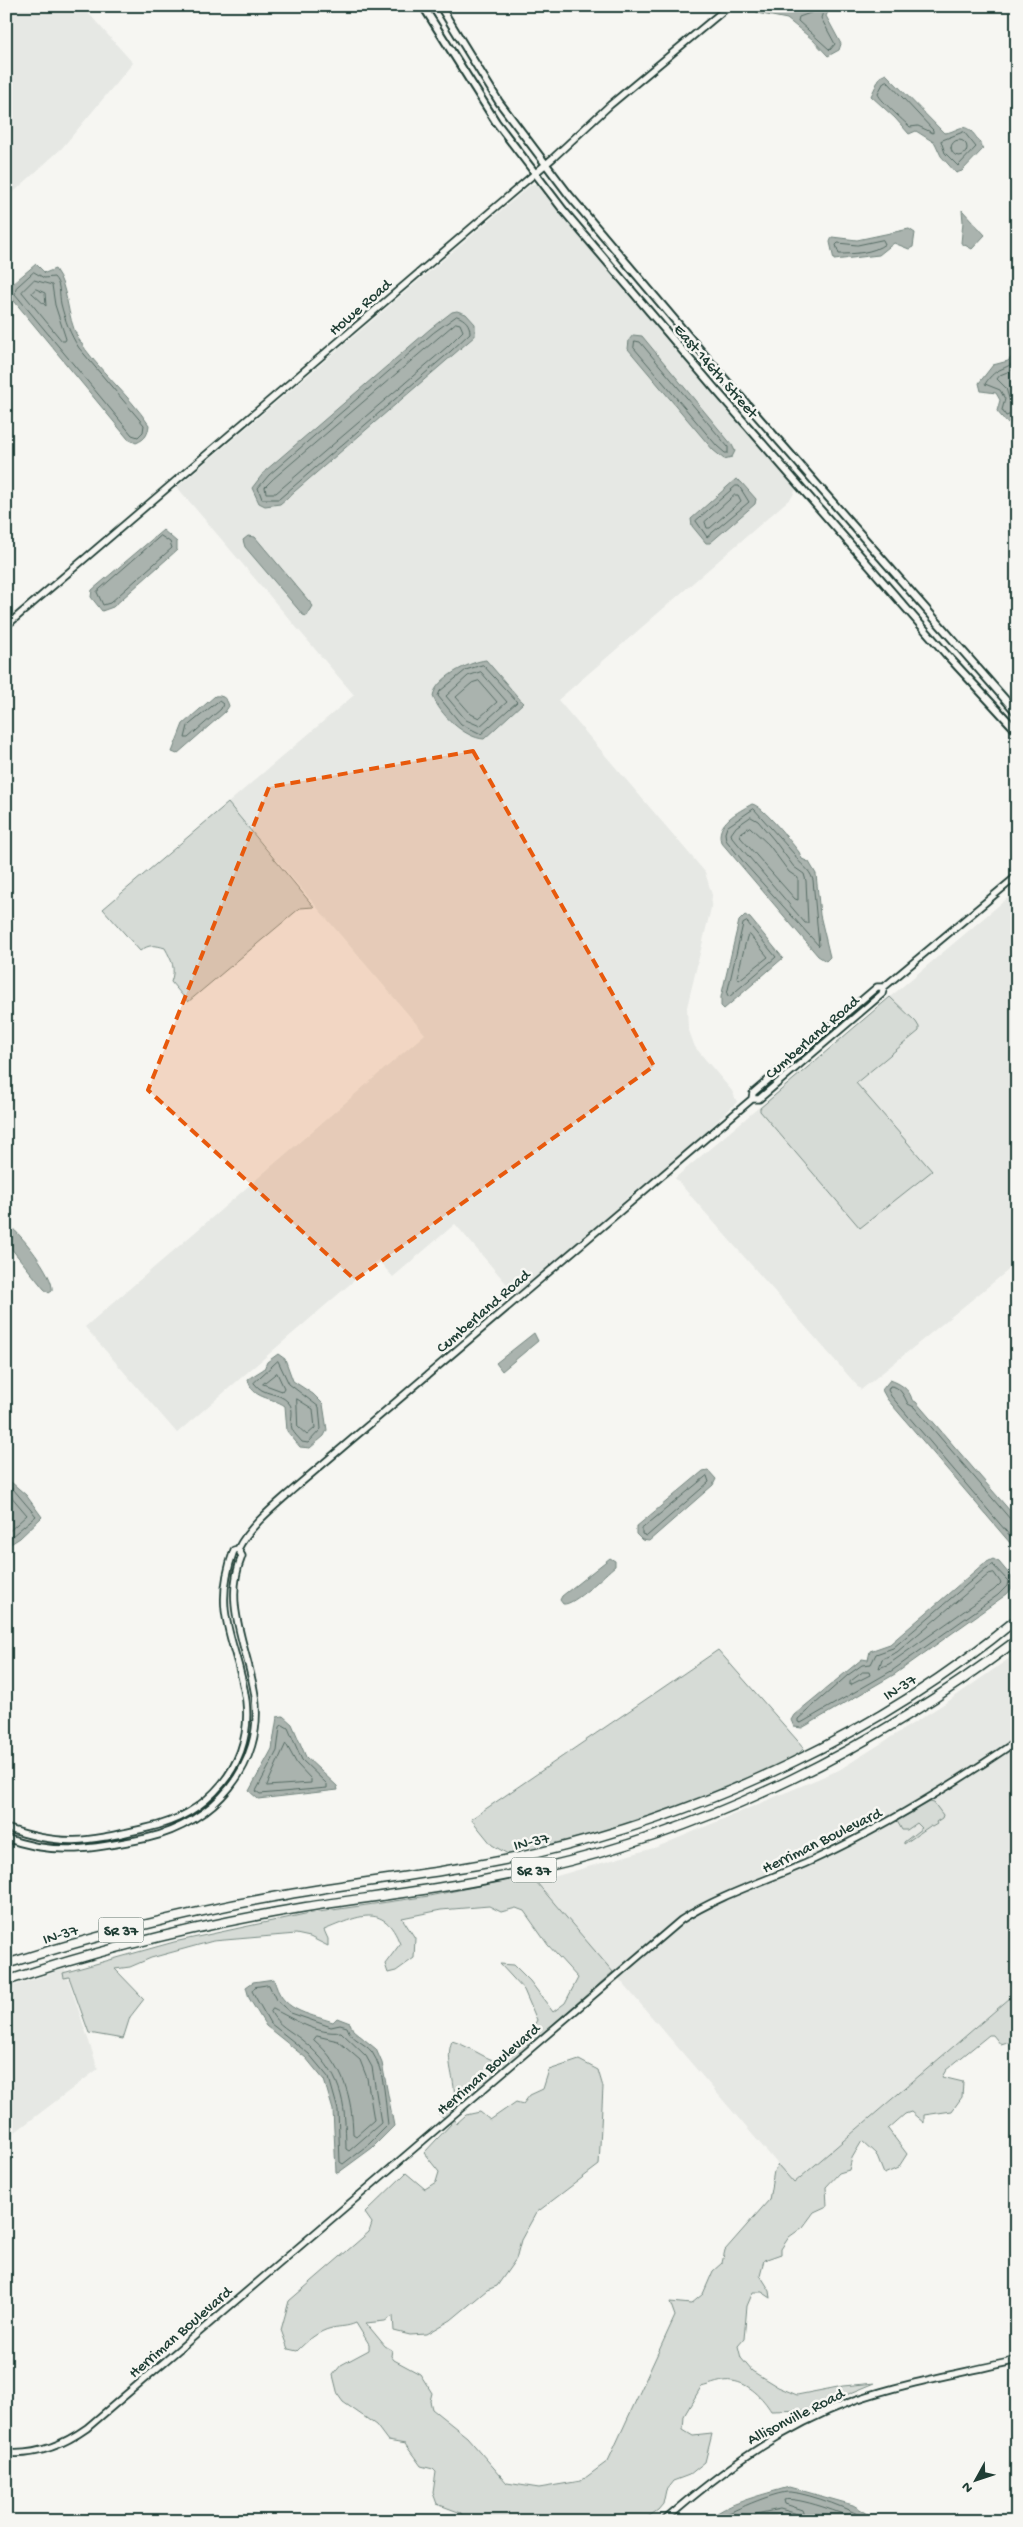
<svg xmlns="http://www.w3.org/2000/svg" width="1023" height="2527" font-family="'Gochi Hand',sans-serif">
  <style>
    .built { fill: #e6e8e4 }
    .green { fill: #d6dbd6; stroke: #7a8c85 }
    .water { fill: #aab3ae; stroke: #72847d }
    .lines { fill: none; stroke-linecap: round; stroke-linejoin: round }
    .shore { stroke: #576c65; stroke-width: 1 }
    .secondary-casing { stroke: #1f3d34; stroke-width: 9 }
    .primary-casing { stroke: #1f3d34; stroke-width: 10 }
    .highway-casing { stroke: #1f3d34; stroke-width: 11 }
    .secondary { stroke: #f6f6f2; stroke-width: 5.5 }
    .primary { stroke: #f6f6f2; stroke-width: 6 }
    .highway { stroke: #f6f6f2; stroke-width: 8 }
    .marked { fill: #e8590c; fill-opacity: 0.2; stroke: #e8590c; stroke-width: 4; stroke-dasharray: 10 6; stroke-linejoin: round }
    .labels { text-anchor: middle; stroke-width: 5; stroke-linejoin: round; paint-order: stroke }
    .shield { fill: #f6f6f2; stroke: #60746d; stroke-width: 1 }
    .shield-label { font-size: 15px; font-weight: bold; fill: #1f3d34 }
    .street-label { font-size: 16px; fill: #1f3d34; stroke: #f6f6f2 }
  </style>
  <rect width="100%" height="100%" fill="#f6f6f2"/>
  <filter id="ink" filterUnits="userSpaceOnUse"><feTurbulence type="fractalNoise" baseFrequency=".02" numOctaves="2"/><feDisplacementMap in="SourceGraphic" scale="10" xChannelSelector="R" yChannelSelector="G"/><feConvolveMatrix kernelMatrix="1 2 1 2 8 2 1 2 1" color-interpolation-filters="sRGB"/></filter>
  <g filter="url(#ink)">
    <path class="built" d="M6,6H82L133,63L62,148L6,199Z
      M532,184H536L564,214L796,489L792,497L558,700L705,872L712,895L711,908L687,1007L688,1028L695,1047L732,1091L737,1102L687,1150L626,1199L593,1232L518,1297L455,1224L393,1277L378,1260L177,1433L85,1327L425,1034L228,803L354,695L177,487Z
      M1017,890V1263L861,1390L675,1178Z
      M1017,1653V1992L794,2183L536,1882L657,1847L839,1770L950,1700Z
      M65,1969L98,2069L6,2139V1988Z"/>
    <path class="green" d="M228,803L314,907L300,908L188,1002L171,982C176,968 172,961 165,948C155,945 149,944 140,951L103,909Z
      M890,997L916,1022L919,1027V1031L856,1083L932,1171L860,1228L760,1111V1108Z
      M718,1650L804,1748L790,1763L650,1820L515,1858L492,1845L471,1819Z
      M930,1802L934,1803L943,1815L942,1818L936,1822L937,1824L932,1827L930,1826L904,1844V1842L922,1828L917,1823L907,1830H902L897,1821Z
      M518,1878L539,1882L537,1883L613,1972L452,2112L456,2124L466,2115L480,2112L490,2120L516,2102L523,2104L530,2095L543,2089L549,2070L579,2060L598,2070L603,2087L599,2165L536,2213L521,2240L516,2259L497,2286L487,2290L451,2320L427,2334L410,2335L394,2331L393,2316L385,2321L366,2323L385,2346L392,2350L391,2356L394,2360L420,2374L432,2393L430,2401L432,2409L467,2437L507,2483L539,2488L581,2481L608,2461L675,2316L670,2302L691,2304L703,2294L713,2271L722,2263L725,2250L769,2200L774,2171L778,2165L794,2183L1017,1992V2040L1001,2045L993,2035H989L946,2070L942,2077L963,2082L962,2097L952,2111L924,2115V2123L911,2112L905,2114L888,2129L907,2154L898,2168L884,2174L876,2154L862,2141L852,2158L849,2170L839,2173L826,2187L827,2206L814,2212L803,2227L789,2237L781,2249V2254L764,2260L760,2275L770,2291L771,2298L762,2292H753L747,2306L744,2339L738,2346L741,2358L752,2371L778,2387L797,2395L843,2386L875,2383L810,2410L771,2411C763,2398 749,2383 732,2381C723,2379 710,2385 701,2387L684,2416L683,2430L693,2436L712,2434L705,2462L689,2475L673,2481L666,2490L663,2504L658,2510L642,2521H467L461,2513L437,2504L433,2493L436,2472L433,2469L421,2466L405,2444L388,2441L376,2425L343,2402L338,2395L333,2375L341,2365L369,2350V2344L356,2323C347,2327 341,2326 332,2328C318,2331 307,2341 297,2351L288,2349L281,2330L289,2301L369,2232L372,2223L365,2213L406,2173L425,2189L436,2182L439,2172L424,2153L451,2124L437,2112L454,2102C457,2081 444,2060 452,2041C469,2046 482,2057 498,2062L533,2027L537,2020L524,1990L500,1964L514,1965L530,1981L553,2012L565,2003L578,1978L548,1945L524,1911L516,1908L501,1912L489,1906L441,1910L402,1918L415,1938L414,1958L396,1971L388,1973L385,1964L400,1944C384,1901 357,1917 324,1930L328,1939V1946L310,1937L296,1934L213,1941L151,1958L130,1967L115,1969L144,1999L130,2017L123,2039L89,2033L69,1977L64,1978L63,1973L174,1942L305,1914L429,1896Z"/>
    <path class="water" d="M757,6H793L800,12L813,6H831L826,16L841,44L839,50L828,56L812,39L787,19L757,13Z
      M886,74L944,133C950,133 954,130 960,128C970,124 979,141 983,149L962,171L956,173L941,156L935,143L916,131L909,134L895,118L871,96L880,77Z
      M962,210L985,235L972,249L961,243L963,222Z
      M909,229L915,233L913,247L909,249L894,243L879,255L834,260L830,242L832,237L857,240Z
      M36,264L45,273L55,269C69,287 66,316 78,338C97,370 129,394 149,425C148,434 146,439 136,443L128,439L10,296L11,285Z
      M457,311L466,314L475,324V336L280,504L265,506L259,503L252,488L265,471L430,329L452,312Z
      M633,335L642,336L732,445L735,451L732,457L724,459L713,450L628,349L629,340Z
      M1017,351V415L1007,423L997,411L1000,400L996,393L981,391L979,383L993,365L1008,361Z
      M736,479L741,482L756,499L755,504L710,543H706L692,526L691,519Z
      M163,530L177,542V550L113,607L102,611L91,597L92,590Z
      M248,536L255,537L313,606L307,616L303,615L245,547L243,540Z
      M486,660L523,703L484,739C465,738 439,714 433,696C436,678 469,662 486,660Z
      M215,696C222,695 227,698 229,706L225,712L177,754L172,752L183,724Z
      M752,804C762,805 791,842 799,852L802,859L809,862L816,874L820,915L830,957L826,961L818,956L721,842C715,823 738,812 752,804Z
      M745,915L750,918L783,958L724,1009L721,1006V997L739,921Z
      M6,1223C19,1231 55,1276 52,1291L49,1293L44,1289L6,1242Z
      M534,1333L538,1341L502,1371L496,1363Z
      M278,1354L285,1359L293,1381L313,1394L323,1404L327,1430L324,1436L310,1448L300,1447L287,1431L285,1406C271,1396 252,1400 248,1379L264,1369L267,1362Z
      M890,1380C899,1383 910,1389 912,1400L916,1402L1017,1519V1551L887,1399L882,1390Z
      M708,1470L716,1479L713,1485L649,1541L642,1540L636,1534V1527L703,1471Z
      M11,1482L26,1495L42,1517L20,1538L6,1547V1484Z
      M610,1558L615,1561V1566C605,1574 574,1606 563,1604L560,1600L562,1596Z
      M993,1559L999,1562L1014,1580L1012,1588L1007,1594L895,1674L802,1728L794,1727L791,1720L794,1715L862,1659L868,1660L870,1651L890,1644L983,1564Z
      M283,1716L292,1724L306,1757L337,1786L338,1790L258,1799L249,1791L272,1749L277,1717Z
      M274,1979C281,2011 306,2013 333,2022L337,2018L350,2023L353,2030L376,2049L382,2063L394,2126L372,2148L338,2173L336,2172L333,2110L324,2080L306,2058L266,2026L249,1998L246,1987L253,1982Z
      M789,2487L853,2505L880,2521H805L780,2514L752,2521H706C728,2502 762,2495 789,2487Z"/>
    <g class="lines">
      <path class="shore" d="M815,6L813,12L799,17L798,21L830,50L835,44L821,18L825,6
        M887,81L933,130V133L918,126L910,127C904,121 877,98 878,93L884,82Z
        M964,132L976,147L958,166L945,153L941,141Z
        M951 148a8 8 0 1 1 16 0a8 8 0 1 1-16 0Z
        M883,240L885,244C873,253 854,254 839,254L836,245L838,243L857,245Z
        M34,272L44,278L54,277C61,284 59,294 61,304C65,320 70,334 79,348L144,425L143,432L138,437L132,435L15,294L16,288Z
        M34,280L52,285L55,305L66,339L65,341H62L22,292Z
        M36,289L45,293L46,306L32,293Z
        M457,316C465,319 470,324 470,333L451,351L279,499H262L258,488L269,475L433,333Z
        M456,323L460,324L463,331L447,347L276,493H266L265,487L273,479Z
        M635,341L640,342L728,447V453H725L717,446L634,348Z
        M1017,359C1005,372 997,365 985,384L1000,390L1005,399L1002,410L1006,416L1017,412
        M1017,368L1000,375L997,379L1006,388L1011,405L1017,406
        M736,486H739L749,502L707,537L696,521Z
        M735,495H738L741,501L710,528H707L705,522Z
        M161,536L170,542L172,548L110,603L103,605L97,592Z
        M483,665L517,702L481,734L461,724L438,696L440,691L466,670Z
        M481,672L507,702L480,726L466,720L446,696L468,676Z
        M479,681L497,702L479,718L471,714L456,697L472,683Z
        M219,701L223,704L221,709L188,738H185L188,726Z
        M754,809L795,855C800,866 809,867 813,880L819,946L745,864L726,840L725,833L727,827Z
        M751,817L758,821L774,840L794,867L804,874L806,881L808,923H805L732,837L731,834L736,827Z
        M750,827L769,845L789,872L798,878V900L795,899L741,838L740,834Z
        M747,922L776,957L729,997L727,994L743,924Z
        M750,935L768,957L739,980L737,977L747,937Z
        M278,1361L289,1384L319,1407L321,1429L308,1443L302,1442C299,1438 294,1434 292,1429C289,1420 296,1410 288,1402C278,1391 264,1397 254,1383Z
        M277,1373L284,1388L282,1391L263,1384Z
        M297,1399L313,1409L315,1428L307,1435L298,1427Z
        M707,1476L709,1482L647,1536L642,1534V1529Z
        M6,1488L13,1489L36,1516L6,1541
        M6,1495H10L27,1515L6,1534
        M1017,1522L1011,1520L914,1407L908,1404C904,1396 900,1386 890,1386L888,1390L891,1396L1017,1544
        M993,1565L1008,1581L1007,1586L998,1595L893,1670L801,1723L798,1722V1719L848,1675L862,1665L871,1664L876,1654L893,1648L985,1569Z
        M994,1573L1001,1583L994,1590L889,1664L879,1668L882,1659L897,1652L989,1574Z
        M863,1672H869L870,1675L850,1685V1682Z
        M283,1725L288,1728L302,1760L327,1784V1788L260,1794L256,1791L277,1751L280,1727Z
        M286,1744L297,1764L311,1779V1783L267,1786Z
        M269,1985L276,2000L291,2013L331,2027L340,2025L347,2027C351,2040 364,2042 372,2052C385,2071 385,2102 388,2125L369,2144L343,2164L340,2162L338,2110L329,2078L309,2054L270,2023L252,1991L255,1987Z
        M273,2009C294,2019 317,2035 341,2032L366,2056L372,2067L381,2123L349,2151L346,2149C345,2099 343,2074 302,2040C291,2031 277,2025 271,2012Z
        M317,2036L338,2041L360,2060L367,2078L374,2120L356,2136L353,2134C352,2097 344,2066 314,2040Z
        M714,2521C726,2513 776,2491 790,2492C812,2494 852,2510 871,2521
        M752,2521L756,2514L780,2509L798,2514L801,2521
        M807,2521L803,2510L785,2504L784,2500C796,2496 846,2514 858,2521"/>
      <defs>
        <path id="secondary" d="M6,626L553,158L610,105L729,6
          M752,1099H759L882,994L884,987L1017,876
          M6,1828C65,1848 89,1841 147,1828C207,1815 253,1766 246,1701C238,1641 210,1616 234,1550L238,1549C250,1525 277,1504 297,1486L752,1099L753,1093L877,987H884
          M6,1838C55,1857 98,1848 147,1838C213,1823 265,1766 255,1696C248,1647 222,1605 242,1556L238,1549
          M6,2453C36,2456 63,2445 87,2428L681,1920C721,1894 769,1880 813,1860C884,1827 951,1786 1017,1741
          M664,2521C722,2470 782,2427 855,2400C907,2382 963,2373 1017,2360"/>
        <path id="primary" d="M423,6L496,122L564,211L716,390L946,654L1017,731
          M440,6L499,102L569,195L723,377L1017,713"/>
        <path id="highway" d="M6,1964C98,1935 191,1911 285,1895C369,1880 454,1872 537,1853C710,1812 880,1733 1017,1619
          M6,1981C104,1948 205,1924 306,1907C385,1895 464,1886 541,1868C715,1828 876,1747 1017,1640"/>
      </defs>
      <use href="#secondary" class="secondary-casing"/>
      <use href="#primary" class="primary-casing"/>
      <use href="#highway" class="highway-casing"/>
      <use href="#secondary" class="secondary"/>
      <use href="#primary" class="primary"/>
      <use href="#highway" class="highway"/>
    </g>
  </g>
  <path class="marked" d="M473,751L654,1066L355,1280L148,1090L269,787Z"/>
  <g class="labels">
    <g class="shield">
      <rect x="511.5" y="1857.5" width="45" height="25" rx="4"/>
      <rect x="98.5" y="1917.5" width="45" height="25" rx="4"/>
    </g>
    <g class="shield-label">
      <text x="534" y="1875">SR 37</text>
      <text x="121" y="1935">SR 37</text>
    </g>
    <g class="street-label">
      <text transform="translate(359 306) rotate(-41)" y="6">Howe Road</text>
      <text transform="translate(717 370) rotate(49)" y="6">East 146th Street</text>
      <text transform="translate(811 1036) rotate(-41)" y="6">Cumberland Road</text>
      <text transform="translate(482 1310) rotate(-41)" y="6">Cumberland Road</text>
      <text transform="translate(899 1686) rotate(-32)" y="6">IN-37</text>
      <text transform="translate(821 1839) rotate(-26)" y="6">Herriman Boulevard</text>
      <text transform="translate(531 1840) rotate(-13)" y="6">IN-37</text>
      <text transform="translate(60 1933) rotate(-17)" y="6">IN-37</text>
      <text transform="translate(487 2068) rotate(-41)" y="6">Herriman Boulevard</text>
      <text transform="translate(179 2331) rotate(-41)" y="6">Herriman Boulevard</text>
      <text transform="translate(795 2415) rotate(-27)" y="6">Allisonville Road</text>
    </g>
  </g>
  <rect width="1023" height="2527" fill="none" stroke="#f6f6f2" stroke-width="25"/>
  <rect x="12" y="12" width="998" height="2502" fill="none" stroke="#1f3d34" stroke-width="2" filter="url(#ink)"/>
  <g transform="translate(976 2480) rotate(230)" stroke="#f6f6f2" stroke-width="4" paint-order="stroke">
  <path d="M0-4L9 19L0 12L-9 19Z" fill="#1f3d34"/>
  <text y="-8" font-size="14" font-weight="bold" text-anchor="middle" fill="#1f3d34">N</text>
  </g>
</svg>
